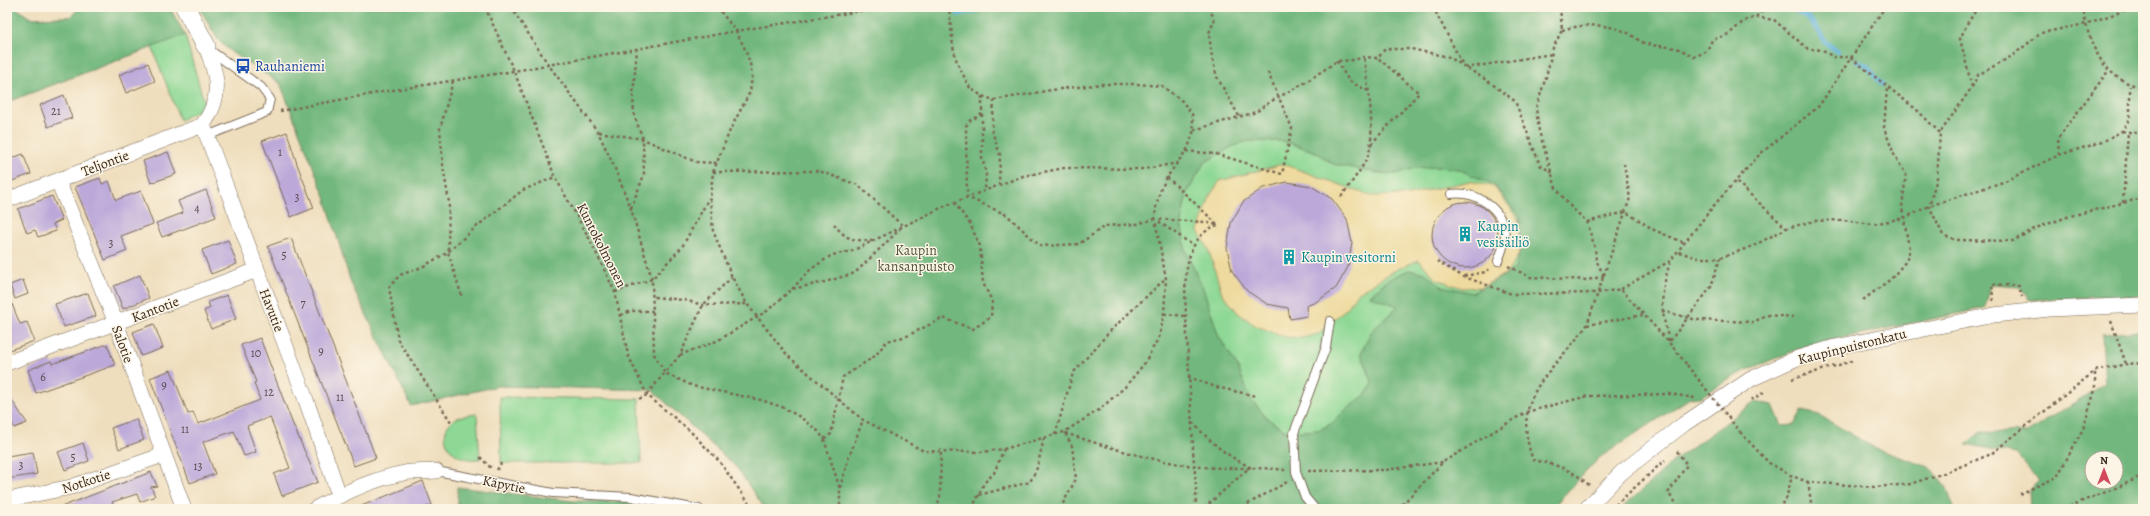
<svg xmlns="http://www.w3.org/2000/svg" width="2150" height="516" font-family="Alegreya,serif">
  <style>
    .green { fill: #8dd894; stroke: #648159 }
    .forest { fill: #72b87e; stroke: #56714e; fill-rule: evenodd }
    .sand { fill: #eeda9e; stroke: #94825e }
    .lines { fill: none; stroke-linecap: round; stroke-linejoin: round }
    .stream { stroke: #5cb1d8; stroke-width: 5 }
    .building { fill: #bca9da }
    .service-casing { stroke: #7a6956; stroke-width: 10 }
    .minor-casing { stroke: #7a6956; stroke-width: 16 }
    .tertiary-casing { stroke: #7a6956; stroke-width: 20 }
    .path { stroke: #7a6956; stroke-width: 2.5; stroke-dasharray: 3 3; stroke-linecap: butt }
    .service { stroke: #fff; stroke-width: 8 }
    .minor { stroke: #fff; stroke-width: 15 }
    .tertiary { stroke: #fff; stroke-width: 19 }
    .path-bridge { stroke: #7a6956; stroke-width: 2.5; stroke-dasharray: 3 3; stroke-linecap: butt }
    .labels { text-anchor: middle; stroke-width: 3; stroke-linejoin: round; paint-order: stroke }
    .number-label { font-size: 12px; fill: #5b4a4d }
    .transit-label { font-size: 14px; fill: #164399; stroke: #fcf5e5; text-anchor: start }
    .street-label { font-size: 14px; fill: #3b2a1e; stroke: #fcf5e5 }
    .culture-label { font-size: 14px; fill: #0d838f; stroke: #fcf5e5; text-anchor: start }
    .park-label { font-size: 14px; fill: #50563c; stroke: #fcf5e5 }
  </style>
  <rect width="100%" height="100%" fill="#fcf5e5"/>
  <filter id="ink" filterUnits="userSpaceOnUse"><feTurbulence type="fractalNoise" baseFrequency=".025" numOctaves="2"/><feDisplacementMap in="SourceGraphic" scale="8" xChannelSelector="R" yChannelSelector="G"/><feConvolveMatrix kernelMatrix="1 2 1 2 8 2 1 2 1" color-interpolation-filters="sRGB"/></filter>
  <filter id="wash" filterUnits="userSpaceOnUse"><feTurbulence type="fractalNoise" baseFrequency=".012" numOctaves="4" result="noise"/><feDisplacementMap in="SourceGraphic" scale="16" xChannelSelector="R" yChannelSelector="G"/><feGaussianBlur stdDeviation="0.9" result="paint"/><feColorMatrix in="noise" values="0 0 0 0 0 0 0 0 0 0 0 0 0 0 0 0 0 1.4 0 .05"/><feComposite in="paint" operator="in"/></filter>
  <g filter="url(#wash)">
    <rect width="100%" height="100%" fill="#efdebd"/>
    <path class="green" d="M7,7L16,8L30,18L70,17L81,7H169L185,35L204,102L203,108L180,120L152,47L7,102Z
      M1248,141H1284L1316,152L1333,164L1396,174L1415,168L1439,167L1458,169L1494,185L1520,217V250L1515,269L1472,293L1441,286L1425,273L1409,270L1387,280L1370,295L1399,306L1371,332L1361,353L1373,384L1365,395L1342,413L1331,424L1319,430L1287,432L1268,419L1252,401L1236,364L1219,337L1203,288L1186,252L1181,222L1187,193L1204,163L1233,146Z
      M500,397L639,399L641,463H501Z
      M477,414L480,459C475,459 469,460 464,458C449,455 438,435 451,422C457,416 469,415 477,414Z"/>
    <path class="forest" d="M7,7L16,8L30,18L70,17L81,7H169L185,35L7,102Z
      M199,7H2143V295L2029,300L2019,286L1992,284L1984,308L1808,345L1742,372L1700,397L1690,398L1599,458L1551,509H765L736,467L652,390L498,386L411,406L351,283L325,197L280,83L231,52L218,40ZM1248,141H1284L1316,152L1333,164L1377,173L1396,174L1415,168L1439,167L1458,169L1494,185L1520,217V250L1515,269L1472,293L1441,286L1425,273L1409,270L1387,280L1370,296L1398,306L1371,332L1361,353L1373,384L1365,395L1342,413L1331,424L1319,430L1287,432L1268,419L1252,401L1236,364L1219,337L1203,288L1186,252L1181,222L1187,193L1204,163L1233,146Z
      M2143,331V509H2030L2029,490L2039,481L2016,454L1966,444L1981,432L2027,433L2105,383L2102,334ZM2092,458H2116V482H2092Z
      M1755,402L1773,405L1782,426L1794,425L1802,411L1819,415L1876,449L1929,467L1946,486L1955,509H1621L1677,458Z
      M457,487L573,501L638,502L675,509H458Z"/>
    <path class="sand" d="M1283,164L1371,196L1408,195L1470,181L1494,187L1518,218L1519,254L1507,273L1482,287L1462,288L1436,279L1419,260L1399,268L1357,293L1348,307L1318,334L1302,338L1286,337L1256,326L1238,313L1222,293L1208,248L1198,231L1211,194L1220,181Z"/>
    <g class="lines">
      <path class="stream" d="M1789,7L1807,17L1817,28L1825,42L1838,52
        M958,14L991,7
        M1857,61L1866,65L1882,84"/>
    </g>
    <g id="blocks">
      <path class="building" d="M148,63L155,81L126,93L119,75Z
        M64,95L72,118L48,127L40,105Z
        M287,132L297,164L314,208L291,217L262,141Z
        M168,152L176,174L151,183L143,161Z
        M23,154L31,174L7,183V160Z
        M100,178L102,184L109,181L116,200L141,191L153,224L121,236L127,251L105,260L75,187Z
        M1287,182L1311,186L1332,199L1347,219L1352,243L1348,267L1336,288L1316,302L1306,306L1307,316L1290,319L1288,308L1267,304L1247,291L1232,271L1227,248L1231,223L1243,202L1263,188Z
        M206,190L216,217L162,237L156,223L183,213L178,201Z
        M52,196L62,220L53,224L56,231L38,237L35,230L27,233L18,209Z
        M1432 235a33 33 0 1 1 66 0a33 33 0 1 1-66 0Z
        M291,238L376,458L354,466L268,246Z
        M228,240L237,264L211,274L202,250Z
        M140,275L149,298L123,309L114,286Z
        M23,280L28,294L15,299L10,285Z
        M7,292L20,324L27,322L34,341L7,351Z
        M88,293L96,316L64,327L55,304Z
        M227,295L236,319L211,329L204,311L210,308L208,302Z
        M154,324L163,348L141,356L133,332Z
        M260,338L292,422L318,482L282,496L274,474L290,468L270,417L247,426L256,452L244,456L234,431L203,442L215,474L190,483L150,378L171,370L188,414L193,412L198,424L260,400L254,383L256,382L241,345Z
        M107,344L115,365L36,393L28,370L51,361L52,364Z
        M7,393L27,423L14,428L7,410Z
        M136,419L144,440L119,449L111,428Z
        M83,443L89,461L65,470L58,452Z
        M33,452L37,474L7,479V456Z
        M151,472L157,486L151,487L155,496L140,502L137,494L112,502L115,509H56Z
        M423,481L432,505L421,509H354Z"/>
    </g>
  </g>
  <g filter="url(#ink)">
    <use href="#blocks" fill-opacity="0" stroke="#7a6956" stroke-width="1"/>
    <g class="lines">
      <defs>
        <path id="service" d="M207,136L267,112L270,99L261,87L211,51
          M1451,194C1476,191 1502,207 1505,234C1506,243 1501,253 1498,261
          M436,471L553,493L631,497L699,509
          M1315,509L1305,497L1296,472L1294,433L1326,347L1330,321"/>
        <path id="minor" d="M203,125L306,400L339,495
          M203,125C223,96 218,78 206,46
          M58,181L116,323L184,509
          M7,200L203,125
          M7,363L257,270
          M7,500L71,487L163,455
          M315,509C343,493 372,479 404,473C414,471 426,472 436,471
          M1586,509L1622,472L1684,424L1751,379L1795,359L1835,347L1994,315L2049,309L2143,305"/>
        <path id="tertiary" d="M185,7L206,46"/>
      </defs>
      <use href="#service" class="service-casing"/>
      <use href="#minor" class="minor-casing"/>
      <use href="#tertiary" class="tertiary-casing"/>
      <path class="path" d="M485,7L514,71L555,177L589,238L615,292L628,355L647,395L689,430L719,461L753,509
        M511,7L548,64L598,132L614,166L631,209L652,279L654,354L665,373L693,386L761,400L782,407L800,417L818,431L824,439L840,489V509
        M717,7L736,31L744,47L750,63L752,77L750,92L731,128L713,172L710,198L713,231L732,277L747,304L788,356L863,420L924,451L981,452L1004,449L1064,432L1099,410L1125,387L1144,364L1159,337L1164,314L1166,279L1155,219L1156,207L1160,191L1167,177L1188,148L1194,130L1192,114L1182,101L1162,86L1136,84H1102L1052,90L994,100L982,96L970,88L957,63L953,46L949,7
        M1210,7L1214,21L1209,33L1212,58L1217,77L1240,118
        M1433,7L1464,67
        M1560,7L1562,30L1553,48L1546,77L1536,108L1539,131L1556,188L1569,205L1587,222L1595,248L1596,260L1604,276
        M2083,7C2087,42 2104,82 2143,87
        M2143,10H2126L2085,24L2041,33L2012,56L1978,75L1972,87L1940,133L1937,178L1929,206L1943,235L1956,240L2013,241L2036,228L2070,216L2143,198
        M1756,17L1766,7
        M1562,30C1582,24 1605,23 1626,32C1633,35 1639,42 1647,44C1669,49 1673,43 1694,57L1707,51L1712,40L1729,34L1744,21L1756,17L1774,20L1808,49L1823,50L1833,57H1850L1917,110L1940,133
        M1337,61L1349,81L1368,91
        M1465,68L1552,54
        M453,81L440,129L443,166L449,202L448,252L462,297
        M1972,87L1960,39L1967,24L1978,7
        M982,96V157L986,174L985,191
        M994,100L992,131L1000,155L999,185
        M280,111L393,90L514,71L736,31L885,7
        M982,114L969,121L966,126L967,197L1007,215L1040,246L1079,244L1105,226L1137,224L1155,219
        M1194,130L1256,112L1268,103L1306,82L1337,61L1354,60L1364,57L1378,58L1385,49H1411L1449,57L1488,81L1515,101L1540,165L1553,173
        M2122,131L2143,134
        M599,132L643,139L696,162L717,163
        M1371,144L1419,93L1378,58
        M1186,151L1216,154L1282,174L1292,128L1267,70
        M2059,155L2058,138L2109,70
        M713,172L819,171L858,185L903,226
        M1167,177L1218,225L1204,222L1155,219L1194,246
        M1737,182L1786,228
        M1341,197C1350,184 1360,172 1367,158C1377,137 1367,81 1364,57
        M2123,203L2128,132
        M631,208L644,175L643,139L634,115L633,95L637,49
        M1587,222L1626,212L1654,230L1685,243
        M834,224C847,241 853,240 873,241
        M1679,252L1698,258H1720L1753,246L1787,228L1814,221L1842,220L1873,224L1904,218L1929,206L2003,182L2059,155L2102,142L2122,131L2130,118V86
        M1437,261L1462,276L1512,294L1597,293L1621,289C1643,315 1667,338 1687,365
        M1508,266L1530,277L1588,280L1604,276
        M1464,276L1486,272L1489,269
        M792,289L811,269L832,255L852,251L945,206L1023,176L1064,168L1144,169L1179,163
        M1621,289L1670,261L1716,203L1760,154L1819,106L1885,7
        M615,292L652,279L682,247L709,198
        M654,297L684,300L703,305L747,304
        M1863,300L1891,279L1907,260L1909,248L1902,208L1906,174L1895,157L1884,128L1887,88
        M1993,301L1992,284L2019,286L2022,297
        M1662,311L1697,320L1754,322L1766,315L1793,317
        M1164,314L1186,316
        M621,315L631,311H653
        M2111,321L2126,364
        M1587,325L1643,315
        M1669,341C1660,306 1660,297 1670,262
        M1670,341L1711,287L1720,258
        M680,355L717,341L767,311L792,289L825,282L855,273L900,229
        M1188,377L1216,387L1256,396
        M1792,379L1852,361
        M647,394L680,355L703,305L732,277
        M639,399L647,395
        M1751,400L1766,391
        M451,422L398,340L389,287L400,275L422,267L448,252L476,227L523,190L555,177
        M1192,422C1211,442 1225,455 1250,467L1203,509
        M1740,432L1769,463L1792,476L1808,482L1874,487L1910,484L1947,472L1991,454L2095,371L2126,364L2143,363
        M1065,433C1107,447 1149,460 1193,466C1223,470 1255,466 1285,470
        M1055,435L1073,373L1112,329L1165,279
        M824,439L831,434L843,377L875,356L887,341L907,336L943,318L973,329L991,317L992,301L983,283L980,246L970,224L954,202
        M1677,451L1687,465L1668,493L1681,509
        M480,457L492,469
        M497,470L501,463
        M1308,471L1385,470L1443,462
        M1808,482L1812,509
        M1589,485C1572,469 1554,464 1533,460C1509,394 1554,372 1587,325L1630,198L1624,164
        M840,488L849,457L863,420
        M2020,494L2057,477L2083,429L2095,390V371
        M979,495L1030,482L1037,468L1044,438
        M1208,505L1213,509
        M936,509L940,497L941,449
        M972,509L984,483L994,473L1004,449
        M1060,509L1076,479L1072,446L1065,433
        M1195,509C1198,487 1194,471 1193,449C1191,404 1188,360 1186,315C1185,295 1184,274 1190,255C1194,241 1205,229 1218,225
        M1247,509L1246,505L1287,482
        M1398,509L1443,462L1526,412L1588,396L1670,394L1695,398
        M1611,509L1665,460
        M1778,509L1786,499L1792,476
        M2064,509C2090,497 2118,489 2143,475"/>
      <use href="#service" class="service"/>
      <use href="#minor" class="minor"/>
      <use href="#tertiary" class="tertiary"/>
      <path class="path-bridge" d="M1687,365L1740,432"/>
    </g>
  </g>
  <defs>
    <symbol id="bus-bare" viewBox="-9 -9 18 18"><path d="M-5-6H5V4H4V6H2V4H-2V6H-4V4H-5ZM-3.5-4V0h7V-4ZM-3.5 1.2v1.5H-2V1.2ZM2 1.2v1.5H3.5V1.2Z" fill="#1a4fb4" stroke="#fcf5e5" stroke-width="2.5" paint-order="stroke"/></symbol>
    <symbol id="building-bare" viewBox="-9 -9 18 18"><path d="M-4-6H4V6H1V3H-1V6H-4ZM-2.5-4.3h1.7v1.8h-1.7ZM.8-4.3h1.7v1.8H.8ZM-2.5-1h1.7V.8h-1.7ZM.8-1h1.7V.8H.8Z" fill="#0f9aa8" stroke="#fcf5e5" stroke-width="2.5" paint-order="stroke"/></symbol>
  </defs>
  <g fill-rule="evenodd">
    <use href="#bus-bare" x="232" y="55" width="22" height="22"/>
    <use href="#building-bare" x="1454" y="223" width="22" height="22"/>
    <use href="#building-bare" x="1278" y="246" width="22" height="22"/>
  </g>
  <g class="labels">
    <g class="number-label">
      <text x="56" y="115">21</text>
      <text x="280" y="156">1</text>
      <text x="297" y="201">3</text>
      <text x="197" y="212">4</text>
      <text x="111" y="247">3</text>
      <text x="284" y="259">5</text>
      <text x="303" y="307">7</text>
      <text x="321" y="355">9</text>
      <text x="256" y="357">10</text>
      <text x="43" y="381">6</text>
      <text x="164" y="389">9</text>
      <text x="269" y="396">12</text>
      <text x="340" y="401">11</text>
      <text x="185" y="433">11</text>
      <text x="73" y="461">5</text>
      <text x="21" y="469">3</text>
      <text x="198" y="470">13</text>
    </g>
    <g class="transit-label">
      <text x="255" y="71">Rauhaniemi</text>
    </g>
    <g class="street-label">
      <text transform="translate(105 163) rotate(-21)" y="5">Teljontie</text>
      <text transform="translate(602 245) rotate(63)" y="5">Kuntokolmonen</text>
      <text transform="translate(155 309) rotate(-21)" y="5">Kantotie</text>
      <text transform="translate(272 310) rotate(69)" y="5">Havutie</text>
      <text transform="translate(123 344) rotate(70)" y="5">Salotie</text>
      <text transform="translate(1852 346) rotate(-14)" y="5">Kaupinpuistonkatu</text>
      <text transform="translate(86 481) rotate(-18)" y="5">Notkotie</text>
      <text transform="translate(504 484) rotate(12)" y="5">Käpytie</text>
    </g>
    <g class="culture-label">
      <text x="1477" y="231">Kaupin<tspan x="1477" dy="16">vesisäiliö</tspan></text>
      <text x="1301" y="262">Kaupin vesitorni</text>
    </g>
    <g class="park-label">
      <text x="916" y="255">Kaupin<tspan x="916" dy="16">kansanpuisto</tspan></text>
    </g>
  </g>
  <rect width="2150" height="516" fill="none" stroke="#fcf5e5" stroke-width="24"/>
  <g transform="translate(2104 470)"><circle r="19" fill="#fcf5e5" stroke="#afa495"/>
  <path d="M0-3L7 15L0 10L-7 15Z" fill="#d1495b"/>
  <text y="-6" font-size="11" font-weight="bold" text-anchor="middle" fill="#3b2a1e">N</text>
  </g>
</svg>
